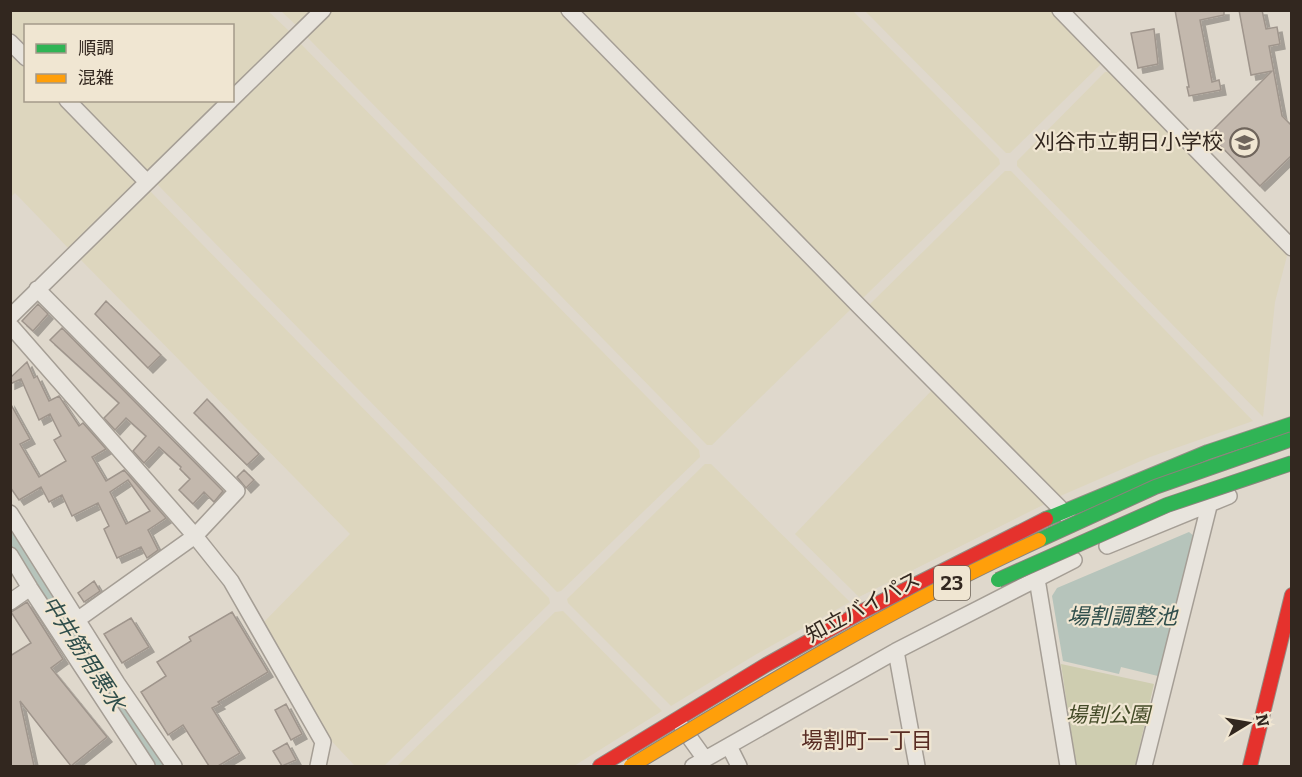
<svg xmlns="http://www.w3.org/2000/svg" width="1302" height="777" font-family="Bitter,'Noto Sans JP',serif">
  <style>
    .farmland { fill: #ddd6be }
    .green { fill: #cecdb0 }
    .water { fill: #b6c4bb }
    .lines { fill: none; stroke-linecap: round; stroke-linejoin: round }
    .canal { stroke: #b6c4bb; stroke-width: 14 }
    .building { fill: #c3b8ad; stroke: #9f958c; stroke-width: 1.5; fill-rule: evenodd; filter: url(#shadow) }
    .street-casing { stroke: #a59e95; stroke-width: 18 }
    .fast-casing { stroke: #948d85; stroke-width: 16 }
    .jam-casing { stroke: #948d85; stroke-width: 16 }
    .street { stroke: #e8e4dd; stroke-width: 15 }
    .fast { stroke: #30b455; stroke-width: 14 }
    .jam { stroke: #e5322d; stroke-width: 14 }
    .fast-bridge-casing { stroke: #8a837c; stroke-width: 16; stroke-linecap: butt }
    .slow-bridge-casing { stroke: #8a837c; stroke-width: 16; stroke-linecap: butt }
    .fast-bridge { stroke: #30b455; stroke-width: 14 }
    .slow-bridge { stroke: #ff9f0a; stroke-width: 14 }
    .labels { text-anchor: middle; stroke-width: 4.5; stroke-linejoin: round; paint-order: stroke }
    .shield { fill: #f0e6d2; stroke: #6b6055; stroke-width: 1.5 }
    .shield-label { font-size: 20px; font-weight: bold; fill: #32271f }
    .poi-label { font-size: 21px; fill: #32271f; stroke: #f0e6d2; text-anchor: end }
    .street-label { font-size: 21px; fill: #32271f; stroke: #f0e6d2 }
    .park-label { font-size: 21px; font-style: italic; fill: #444b28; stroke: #f0e6d2 }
    .water-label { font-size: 22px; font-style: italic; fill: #304f4c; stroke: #f0e6d2 }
    .neighbourhood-label { font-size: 22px; fill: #592d24; stroke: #f0e6d2 }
  </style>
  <defs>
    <filter id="shadow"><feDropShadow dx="5" dy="5" stdDeviation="0" flood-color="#0004"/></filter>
  </defs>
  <rect width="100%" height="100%" fill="#dfd8cc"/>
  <path class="farmland" d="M10,11H268L289,31V37L233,93L232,26H26L25,51L11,35Z
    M281,11H317L297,26Z
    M329,11H563L851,304V309L712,445H707L308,38L307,32Z
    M577,11H853L999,159L1000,164L864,297L860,298Z
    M865,11H1052L1100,60V65L1010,153H1006Z
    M300,43L699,450L700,457L561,591L557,592L157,184L156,181Z
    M10,50L25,65L26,100L60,101L136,178L137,184L70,250L15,193L11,197Z
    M1111,71L1288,252L1275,302L1263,417L1017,166V161L1105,72Z
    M75,101H224L146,173Z
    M1005,171H1011L1253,421L1150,457L1058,497L871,311L870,304Z
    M144,191H150L549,598L550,603L384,766H355L324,733L262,624L350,534L78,257Z
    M933,389L1049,502L859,597L795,534Z
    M705,464H711L850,602L755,655L671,706L568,603L567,599Z
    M563,611L662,711L574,766H397L555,612Z"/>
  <path class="green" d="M1061,664L1154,684L1135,766H1076Z"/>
  <path class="water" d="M1189,532L1195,537L1162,677L1121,667L1119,674L1063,661L1052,596L1057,588Z"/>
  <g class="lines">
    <path class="canal" d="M10,540L158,766"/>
  </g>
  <path class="building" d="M1175,10H1224V15L1200,20L1212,82L1219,80L1221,90L1189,96L1187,87H1189Z
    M1239,10H1262L1266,29L1277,27L1280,44L1269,46L1282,116L1292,126V155L1260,186L1209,134L1272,71L1251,75Z
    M1154,29L1158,64L1138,68L1131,33Z
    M106,301L161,355L148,368L95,314Z
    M38,304L48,314L33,331L22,321Z
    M62,328L223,491L214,502L204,492L193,504L179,490L190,479L180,469L181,467L159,447L144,463L133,451L146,436L126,418L115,430L104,418L119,403L50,340Z
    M27,362L34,378L37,376L49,401L59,396L79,426L83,423L106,449L92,457L106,481L124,470L166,518L148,530L158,550L147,558L141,547L117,558L104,529L109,526L98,503L72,516L62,495L49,502L41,487L19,500L10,487V403L30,439L20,444L39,477L66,461L54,440L61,436L50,414L39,420L21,379L10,384V378ZM128,480L150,511L126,524L110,492Z
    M207,399L259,454L247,465L194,413Z
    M244,470L254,480L246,488L237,477Z
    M94,581L100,591L84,602L78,593Z
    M27,602L63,659L51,668L107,737L71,766L20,701L34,766H10V656L31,643L11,612Z
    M232,612L268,672L218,702L220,704L212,708L240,753L218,766H209L183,725L168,735L141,692L166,676L157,662L191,641L189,637Z
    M131,618L149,647L122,663L104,634Z
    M286,704L302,734L291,740L275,710Z
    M287,743L296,760L282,766L273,751Z"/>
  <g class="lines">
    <defs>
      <path id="street" d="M569,10L860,307L1063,511L1069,519
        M1060,10L1292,248
        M10,42L26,58
        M232,99L323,10
        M67,100L147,182
        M37,289L237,491L195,536L77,620
        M10,317L231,100
        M10,325L195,536L231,581L323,742L318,766
        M10,513L117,683L174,766
        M1107,546L1229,496
        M10,555L30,588L147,766
        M1037,579L1068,766
        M10,602L30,588
        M896,651L917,766
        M682,727L705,759
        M729,746L739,766
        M693,766L896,651L1074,560
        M1144,766L1209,506"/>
      <path id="fast" d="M1046,519L1208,452L1292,424"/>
      <path id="jam" d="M600,766L766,665L863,611L1046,519
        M1250,766L1292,595"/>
    </defs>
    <use href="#street" class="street-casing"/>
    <use href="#fast" class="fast-casing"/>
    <use href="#jam" class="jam-casing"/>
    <use href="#street" class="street"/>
    <use href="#fast" class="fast"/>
    <use href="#jam" class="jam"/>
    <defs>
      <path id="fast-bridge" d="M1039,540L1155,487L1292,439
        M998,580L1167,505L1292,463"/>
      <path id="slow-bridge" d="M631,766C764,685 897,605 1039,540"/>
    </defs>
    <use href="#fast-bridge" class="fast-bridge-casing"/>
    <use href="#slow-bridge" class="slow-bridge-casing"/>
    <use href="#fast-bridge" class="fast-bridge"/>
    <use href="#slow-bridge" class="slow-bridge"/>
  </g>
  <defs>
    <symbol id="school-ring" viewBox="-11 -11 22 22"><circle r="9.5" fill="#f0e6d2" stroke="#6f655c" stroke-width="1.5"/><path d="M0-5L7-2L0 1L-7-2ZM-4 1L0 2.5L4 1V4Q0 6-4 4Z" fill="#6f655c"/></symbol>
  </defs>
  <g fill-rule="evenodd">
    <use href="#school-ring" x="1228" y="126" width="33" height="33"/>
  </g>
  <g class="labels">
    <rect class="shield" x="934" y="566" width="36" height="34" rx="4.5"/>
    <g class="shield-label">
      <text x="952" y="590">23</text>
    </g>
    <g class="poi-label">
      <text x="1223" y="149">刈谷市立朝日小学校</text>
    </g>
    <g class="street-label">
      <text transform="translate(863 607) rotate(-28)" y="7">知立バイパス</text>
    </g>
    <g class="park-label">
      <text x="1108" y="722">場割公園</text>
    </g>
    <g class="water-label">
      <text x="1122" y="624">場割調整池</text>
      <text transform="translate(84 653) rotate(57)" y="8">中井筋用悪水</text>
    </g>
    <g class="neighbourhood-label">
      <text x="867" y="748">場割町一丁目</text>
    </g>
  </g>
  <rect width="1302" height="777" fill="none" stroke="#32271f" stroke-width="24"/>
  <rect x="24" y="24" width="210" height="78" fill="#f0e6d2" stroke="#a49a8a" stroke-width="1.5"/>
  <rect x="36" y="44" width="30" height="9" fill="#30b455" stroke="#a49a8a" stroke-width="1.5"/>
  <text x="78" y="54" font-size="18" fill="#32271f">順調</text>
  <rect x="36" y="74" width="30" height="9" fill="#ff9f0a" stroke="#a49a8a" stroke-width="1.5"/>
  <text x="78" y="84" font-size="18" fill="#32271f">混雑</text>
  <g transform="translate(1248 723) rotate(79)" stroke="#f0e6d2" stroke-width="4.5" paint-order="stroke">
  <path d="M0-4.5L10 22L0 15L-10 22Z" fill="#32271f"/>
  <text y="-9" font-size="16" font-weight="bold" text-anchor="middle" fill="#32271f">N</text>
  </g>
</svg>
